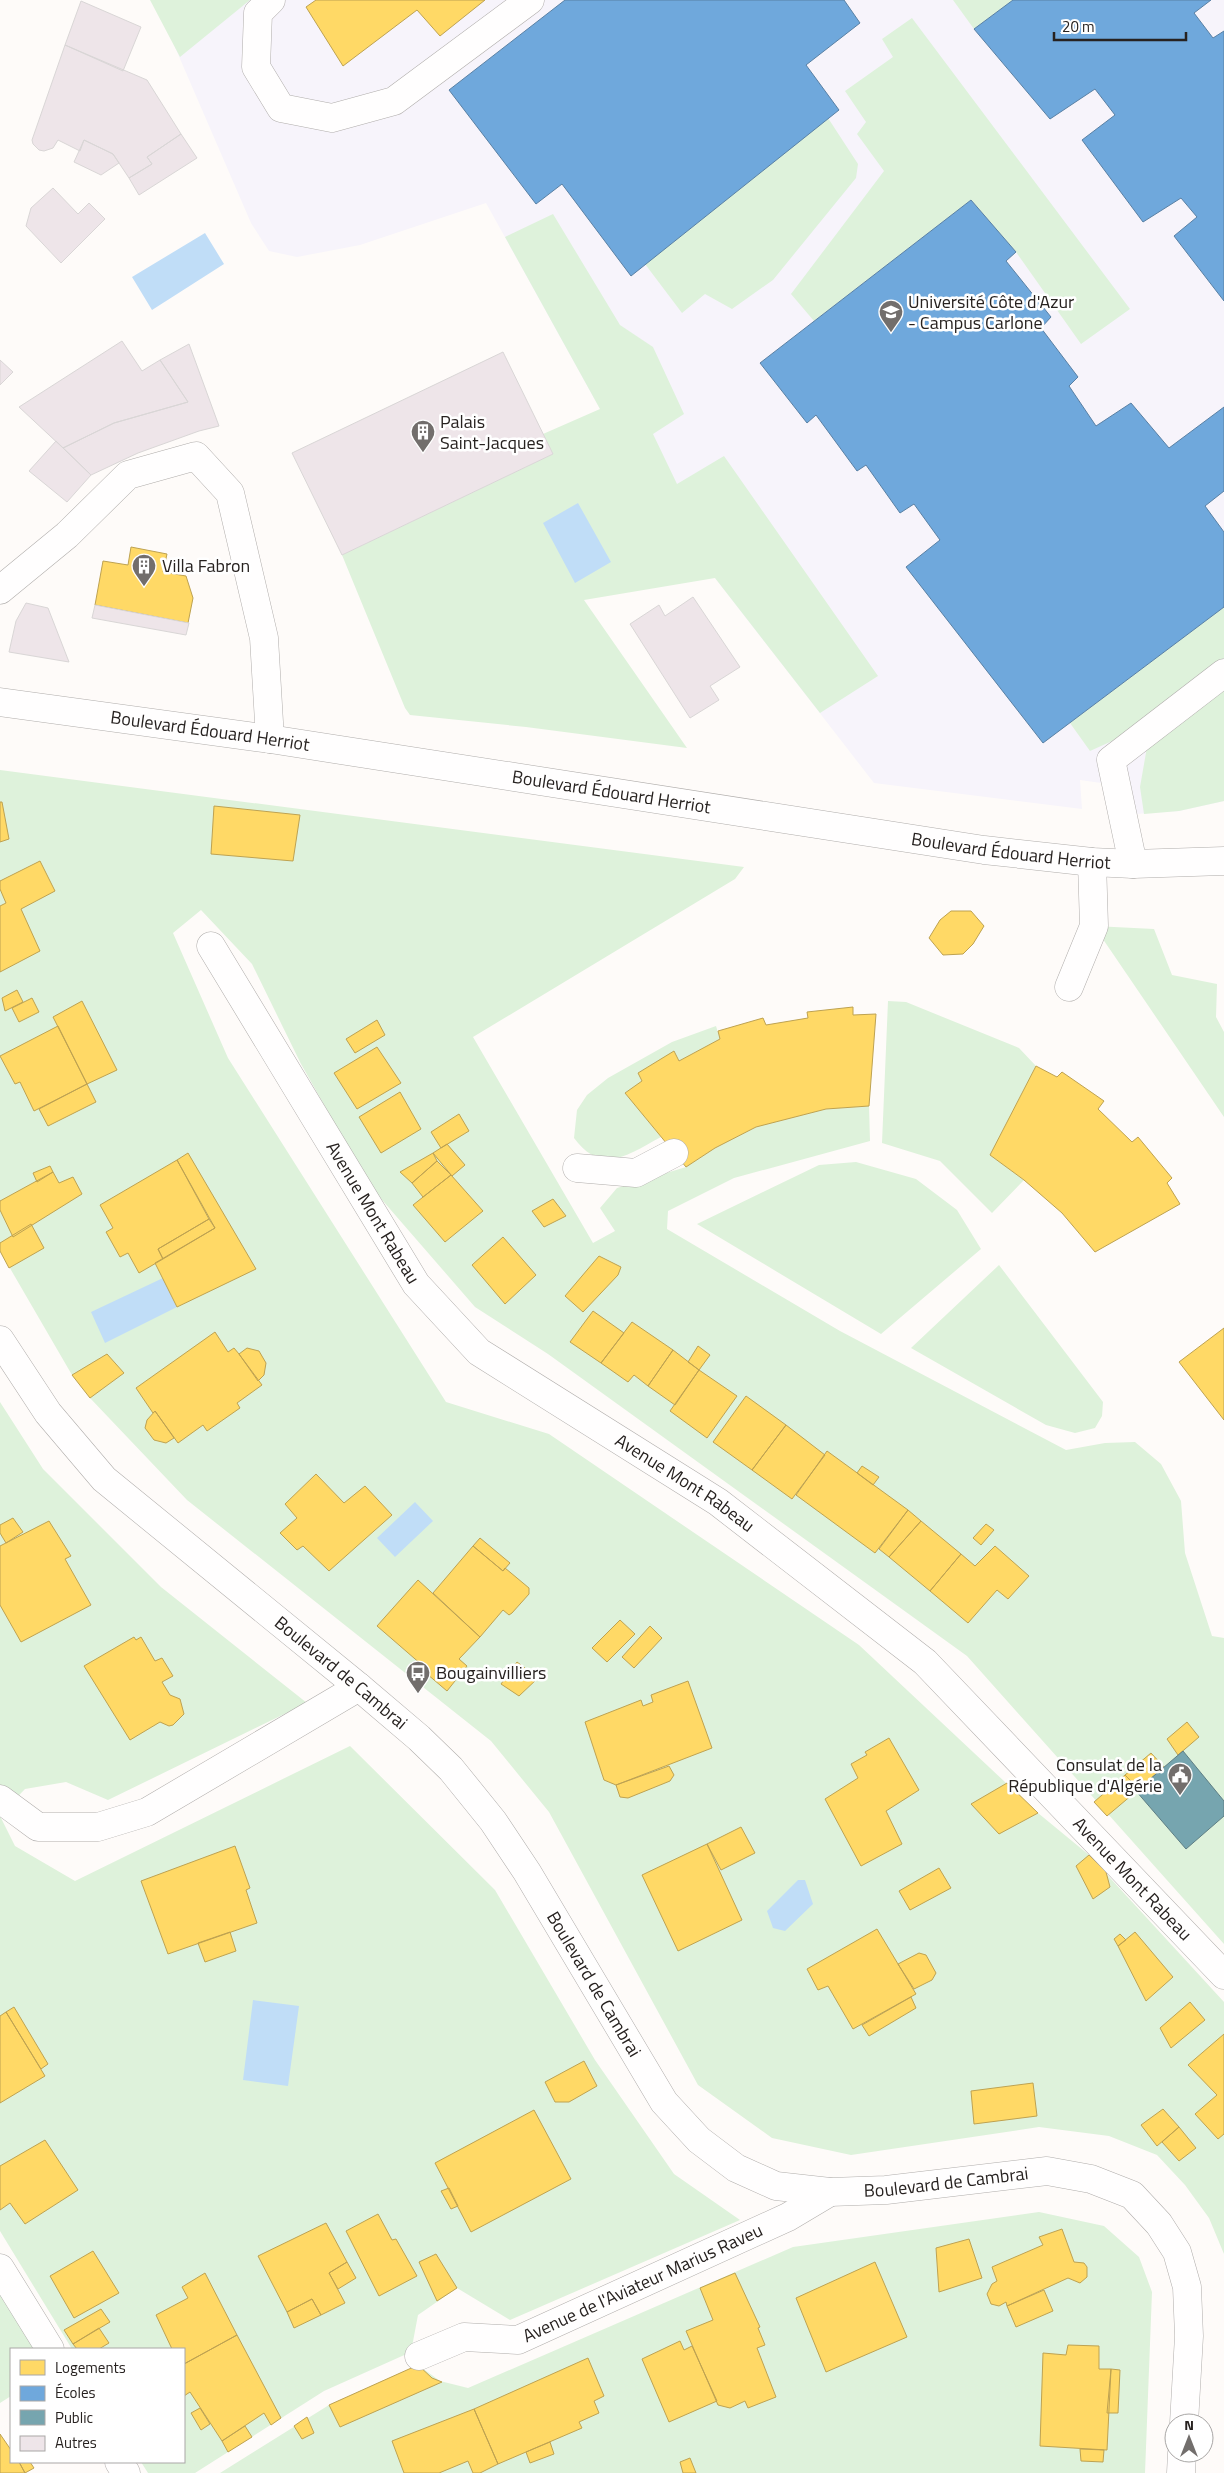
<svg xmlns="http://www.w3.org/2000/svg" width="1224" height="2473" font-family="'Titillium Web',sans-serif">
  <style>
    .education { fill: #f7f4fb }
    .green { fill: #def2db }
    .water { fill: #c0ddf7 }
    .homes { fill: #ffd966; stroke: #bea251 }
    .schools { fill: #6fa8dc; stroke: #5980a4 }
    .public { fill: #76a5af; stroke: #5e7e84 }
    .building { fill: #eee5e9; stroke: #d9d6d6 }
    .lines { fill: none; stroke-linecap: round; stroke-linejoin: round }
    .minor-casing { stroke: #b0adab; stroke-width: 29 }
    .minor { stroke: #fffefe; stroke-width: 28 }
    .labels { text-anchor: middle; stroke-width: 5; stroke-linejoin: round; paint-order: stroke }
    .poi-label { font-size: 18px; fill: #272220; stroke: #fff; text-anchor: start }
    .street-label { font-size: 18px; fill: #272220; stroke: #fff }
  </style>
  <rect width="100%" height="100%" fill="#fefbf9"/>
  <path class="education" d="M151,0H1224V801L1179,811L1136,814L1115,785L1080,780L1082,809L874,783L715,578L600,409L486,203L360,245L297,257L269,251L251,223L171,38Z"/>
  <path class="green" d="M150,0H250L180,57Z
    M953,0H1013L974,29Z
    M912,18L1130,309L1081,344L1016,252L971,200L814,321L791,294L884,171L857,134L866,122L845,91L893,57L882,39Z
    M828,118L858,164L856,178L773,280L732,309L705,294L682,313L645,264Z
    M553,214L620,325L653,347L684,414L653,434L677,484L724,456L878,676L820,713L715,578L584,600L687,748L526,727L410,715L405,708L342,555L553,454L543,434L600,409L505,237Z
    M1224,607V658L1121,737L1090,751L1070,723Z
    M1224,684V801L1179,811L1144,814L1140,787L1147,747Z
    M0,770L744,867L735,879L473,1037L593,1243L615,1231L600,1208L617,1188L686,1167L715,1148L756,1127L826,1109L869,1106L870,1141L734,1178L668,1211L667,1229L840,1331L1066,1450L1105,1443L1135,1442L1161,1464L1181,1501L1185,1553L1212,1636L1224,1638V1944L967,1656L548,1354L475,1307L370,1186L301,1064L252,964L201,910L173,933L228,1058L446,1402L549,1434L859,1645L1038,1813L1089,1855L1224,2002V2254L1209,2218L1185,2185L1157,2155L1109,2136L1039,2127L851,2155L772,2138L698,2085L549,1812L491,1741L187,1500L90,1398L72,1375L0,1251Z
    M1094,926L1154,929L1172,975L1217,984L1216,1017L1224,1032V1117Z
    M888,1001L906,1002L1019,1048L1036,1066L990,1155L1024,1180L992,1213L940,1161L882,1143Z
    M716,1026L720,1039L679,1061L674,1052L638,1073L642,1081L625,1093L661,1137C629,1154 602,1176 574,1138L577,1110L587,1095L608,1078L672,1042Z
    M856,1162L916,1179L957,1210L981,1249L881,1334L697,1224L819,1165Z
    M999,1265L1103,1402L1102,1416L1095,1428L1075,1433L1046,1425L911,1348Z
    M0,1402L43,1469L161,1587L307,1703L108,1800L66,1782L25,1789L0,1815Z
    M350,1746L495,1890L595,2060L674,2174L740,2220L510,2320L457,2288L418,2315L411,2352L324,2391L195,2473H148L141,2462H184V2349H72L0,2231V1816L15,1846L75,1881Z
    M1039,2212L1104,2226L1139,2257L1152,2292L1145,2473H220L329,2405L418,2365L440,2381L468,2388L793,2247Z
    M0,2288L38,2349H11V2396L0,2403Z"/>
  <path class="water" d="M205,233L224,264L152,310L132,277Z
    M578,503L611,562L575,583L543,523Z
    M163,1278L177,1307L105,1343L91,1312Z
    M415,1502L433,1521L395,1557L377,1538Z
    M798,1880H805L813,1904L785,1931L773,1928L767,1911Z
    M253,2000L299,2006L288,2086L243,2080Z"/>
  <path class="homes" d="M316,0H485L440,36L417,10L343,66L306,7Z
    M131,547L167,554L163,572L186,576L193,598L188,623L95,605L103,561L128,565Z
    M0,802H2L9,839L0,842Z
    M214,806L300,815L293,861L211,854Z
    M40,861L55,891L21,909L40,951L0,972V906L6,903L0,889V881Z
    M951,911H971L984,926L973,944L963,954L943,955L929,938L940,920Z
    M17,990L23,1002L5,1011L2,998Z
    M32,998L39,1012L19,1022L12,1008Z
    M82,1001L117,1070L87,1084L53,1017Z
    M853,1007V1015L876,1014L869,1106L826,1109L756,1127L715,1148L686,1167L625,1093L642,1081L638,1073L674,1051L679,1061L720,1039L718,1031L763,1018L766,1025L808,1018L807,1012Z
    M377,1020L385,1035L355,1053L346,1039Z
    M58,1026L87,1084L34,1111L20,1082L15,1084L0,1056Z
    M377,1047L401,1083L357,1109L334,1073Z
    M1036,1066L1057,1077L1062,1072L1104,1101L1098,1109L1132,1142L1138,1137L1172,1178L1167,1183L1180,1204L1095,1252L1062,1213L1024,1180L990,1155Z
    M87,1084L96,1102L48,1126L39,1109Z
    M400,1092L421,1129L381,1153L359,1117Z
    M459,1114L469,1131L441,1148L431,1132Z
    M447,1144L465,1165L452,1176L433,1153Z
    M188,1153L256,1269L177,1307L155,1263L215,1228L177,1160Z
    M433,1153L437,1161L412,1183L400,1172Z
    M177,1160L209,1219L158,1249L163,1259L139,1273L128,1253L120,1257L106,1232L113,1228L100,1205Z
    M437,1161L451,1175L423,1197L412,1183Z
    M50,1166L53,1172L37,1182L33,1173Z
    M53,1172L59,1183L73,1177L82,1194L13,1237L0,1210V1201Z
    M451,1175L483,1211L445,1242L413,1205Z
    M553,1199L566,1216L544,1227L532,1211Z
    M209,1219L215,1228L163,1259L158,1249Z
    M31,1224L44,1248L9,1268L0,1251V1243Z
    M503,1237L536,1275L505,1304L472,1265Z
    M599,1256L621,1267L618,1275L583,1312L565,1296Z
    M593,1311L624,1333L601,1363L570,1342Z
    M632,1322L673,1350L648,1386L634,1375L628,1382L601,1363Z
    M1224,1328V1420L1179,1362Z
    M215,1332L228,1352L234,1348L239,1354L262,1385L237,1403L240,1408L207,1431L203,1425L178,1443L155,1411L153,1413L136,1388Z
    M698,1346L710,1355L699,1370L688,1362Z
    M247,1348L259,1351L266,1363L264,1375L258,1381L239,1354Z
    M673,1350L699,1370L675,1405L648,1386Z
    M107,1354L124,1373L90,1398L72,1375Z
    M699,1370L737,1396L707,1438L670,1411Z
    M746,1396L786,1425L752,1470L713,1442Z
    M155,1411L174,1438L166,1443L154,1440L145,1428L147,1420Z
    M786,1425L825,1455L792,1499L752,1470Z
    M827,1451L908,1510L875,1553L796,1495Z
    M862,1466L879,1477L873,1485L857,1473Z
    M316,1474L344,1503L365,1486L392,1515L329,1571L303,1546L297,1550L280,1533L297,1518L285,1504Z
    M908,1510L921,1521L889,1557L879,1549Z
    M13,1518L23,1532L6,1543L0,1533V1525Z
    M49,1521L71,1556L65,1559L91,1605L21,1642L0,1605V1546Z
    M921,1521L961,1554L930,1591L889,1557Z
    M986,1524L994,1530L981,1545L973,1538Z
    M480,1538L510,1563L503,1571L473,1546Z
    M473,1546L503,1571L505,1568L529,1588V1594L512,1613L509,1615L503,1610L480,1637L433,1593Z
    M995,1546L1029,1576L1008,1599L997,1590L968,1623L930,1591L961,1554L975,1566Z
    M418,1580L480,1637L459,1659L467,1666L447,1691L420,1668L422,1665L377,1626Z
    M620,1620L635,1634L607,1662L592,1648Z
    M650,1626L662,1638L634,1668L622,1657Z
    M134,1637L136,1640L141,1637L155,1661L162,1658L173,1676L162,1682L170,1695L180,1699L184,1714L173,1725L169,1726L160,1722L130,1740L84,1666Z
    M517,1662L538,1678L519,1696L501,1684Z
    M688,1681L712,1748L616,1785L604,1780L585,1722L641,1700L643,1706L653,1702L651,1695Z
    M1187,1722L1199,1737L1178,1755L1167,1739Z
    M889,1738L919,1790L886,1811L902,1844L861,1866L825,1799L858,1778L851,1764L867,1755L865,1752Z
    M1151,1753L1164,1767L1139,1789L1125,1775Z
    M669,1766L674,1775L670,1781L628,1798L620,1797L616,1785Z
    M1125,1775L1139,1789L1107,1816L1094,1802Z
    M1007,1783L1038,1813L999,1834L971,1804Z
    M741,1827L755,1853L721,1870L707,1844Z
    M707,1844L742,1920L678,1951L642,1875Z
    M235,1846L250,1888L246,1890L257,1923L168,1954L141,1881Z
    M1089,1855L1106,1872L1110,1887L1093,1899L1076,1866Z
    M939,1868L951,1888L910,1910L899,1891Z
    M877,1929L916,1994L853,2029L828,1986L818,1990L807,1969Z
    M230,1932L236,1951L205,1962L198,1943Z
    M1135,1932L1173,1977L1146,2001L1118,1946Z
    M1120,1934L1126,1940L1118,1946L1114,1939Z
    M919,1953L926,1955L936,1973L932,1980L914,1989L898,1964Z
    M911,1997L916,2008L869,2036L862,2025Z
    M1190,2002L1205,2020L1171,2048L1160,2028Z
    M14,2007L48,2064L41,2069L6,2012Z
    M6,2012L45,2076L0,2103V2016Z
    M1224,2034V2134L1218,2139L1195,2114L1217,2095L1188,2065Z
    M584,2061L597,2086L569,2102H555L545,2082Z
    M1033,2083L1037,2116L974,2124L971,2091Z
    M1163,2109L1179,2127L1157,2146L1141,2125Z
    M534,2110L571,2179L471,2232L435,2163Z
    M1179,2127L1196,2148L1179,2161L1162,2142Z
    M45,2140L78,2190L25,2224L10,2203L0,2210V2166Z
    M449,2188L458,2206L451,2209L441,2191Z
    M378,2214L392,2240L396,2239L417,2276L379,2296L346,2231Z
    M326,2223L347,2262L329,2273L345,2303L321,2315L312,2299L287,2312L258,2256Z
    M1062,2229L1074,2262L1084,2263L1087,2267V2277L1080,2283L1068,2278L1007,2306L1006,2302L999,2306L991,2304L987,2294L992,2284L997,2281L992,2267L1043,2245L1039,2237Z
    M969,2239L982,2278L939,2292L936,2248Z
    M93,2251L119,2293L74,2318L50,2276Z
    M436,2254L457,2288L437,2301L419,2262Z
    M347,2262L356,2278L338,2289L329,2273Z
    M875,2262L907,2337L826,2372L796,2298Z
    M205,2273L237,2335L184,2364V2349H172L156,2315L188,2298L182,2287Z
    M735,2273L760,2327L758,2328L765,2345L757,2348L776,2397L748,2408L745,2401L730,2408L718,2405L686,2331L713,2320L700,2288Z
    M1044,2290L1053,2311L1016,2327L1007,2306Z
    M312,2299L321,2315L294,2328L287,2312Z
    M101,2309L110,2322L73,2344L64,2330Z
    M99,2328L109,2343L99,2349H77L73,2344Z
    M237,2335L281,2418L271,2425L264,2413L222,2441L190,2392L184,2396V2364Z
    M680,2341L684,2350L692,2346L717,2401L669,2422L642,2359Z
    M1068,2345L1099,2346V2369H1111L1107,2450L1040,2446L1043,2353L1066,2355Z
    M588,2358L604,2396L594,2401L599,2413L579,2422L582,2428L498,2464L474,2409Z
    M418,2365L432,2378L442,2382L340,2427L329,2405Z
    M1111,2369L1120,2370L1118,2413H1107Z
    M200,2408L210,2424L201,2430L191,2413Z
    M474,2409L498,2464L480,2473H473L468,2461L439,2473H404L392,2441Z
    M307,2417L314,2433L302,2439L294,2426Z
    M245,2426L252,2437L228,2452L222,2441Z
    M0,2434L11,2450V2462H19L25,2473H0Z
    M550,2442L554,2454L530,2463L526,2452Z
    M1080,2449L1104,2450L1103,2462L1081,2461Z
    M690,2458L696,2473H683L680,2462Z
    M19,2462H30L34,2468L25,2473Z"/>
  <path class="schools" d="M565,0H844L860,23L806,65L839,110L631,276L562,184L536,204L449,90Z
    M1013,0H1211L1194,13L1213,38L1224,31V301L1174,236L1197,217L1181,198L1143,222L1082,140L1115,115L1095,89L1050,119L974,29Z
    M971,200L1016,252L1006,261L1051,317L1041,328L1078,377L1069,386L1096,426L1131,403L1169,448L1224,407V491L1205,506L1224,532V607L1043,743L906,567L940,540L914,504L900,513L866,465L857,471L816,415L807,423L760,363Z"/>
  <path class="public" d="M1183,1751L1224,1801V1816L1186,1849L1136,1791Z"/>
  <path class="building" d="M81,1L141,27L123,71L65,45Z
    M65,45L147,80L181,134L147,157L152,164L129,178L113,154L84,140L80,151L58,140L53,148L44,151L39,150L33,144L32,140Z
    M181,134L197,158L139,195L129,178L152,164L147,157Z
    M84,140L113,154L119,163L101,175L74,162Z
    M53,188L78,214L89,203L105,219L61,263L26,226L31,208Z
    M122,341L142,371L160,360L188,402L114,423L63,448L19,407Z
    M189,344L219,426L199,431L138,453L91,475L63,448L114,423L188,402L160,360Z
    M503,352L553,454L342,555L292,453Z
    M0,360L13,372L0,385Z
    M56,441L91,475L67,502L29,471Z
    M693,597L740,667L710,686L719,700L690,718L630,624L659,605L665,616Z
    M26,603L48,608L69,662L9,652L16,621Z
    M95,605L189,623L186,635L92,618Z"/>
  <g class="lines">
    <defs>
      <g id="minor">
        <path d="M271,0L258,13L256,67L281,108L332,118L394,101L530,0"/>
        <path d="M0,590L67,535L128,475L196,456L230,493L264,638L270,739"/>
        <path id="s1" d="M0,702L270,739L984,850L1092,862L1133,864L1224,861"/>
        <path d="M1133,864L1111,760L1224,673"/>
        <path id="s2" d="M211,946L416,1284L479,1352L718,1502L925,1662L1224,1975"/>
        <path d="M1069,987L1094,926L1092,862"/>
        <path d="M577,1168L636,1173L674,1153"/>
        <path id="s3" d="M0,1340L48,1413L104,1479L359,1687L419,1738L451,1769L493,1821L527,1872L664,2102L699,2140L736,2168L776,2186L830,2192L886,2190L1047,2171L1091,2179L1132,2195L1159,2224L1177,2252L1187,2287L1189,2336L1184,2423"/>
        <path d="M0,1799L38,1827H98L147,1812L359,1687"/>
        <path d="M0,2268L50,2349"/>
        <path id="s4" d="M419,2356L464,2337L518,2340L788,2217L830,2192"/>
        <path d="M119,2462L126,2473"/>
        <path d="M1181,2473L1182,2453"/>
      </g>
    </defs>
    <use href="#minor" class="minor-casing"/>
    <use href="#minor" class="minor"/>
  </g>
  <defs>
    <symbol id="university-pin" viewBox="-11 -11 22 30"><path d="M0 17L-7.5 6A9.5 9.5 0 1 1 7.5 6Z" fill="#726e6c" stroke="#fff"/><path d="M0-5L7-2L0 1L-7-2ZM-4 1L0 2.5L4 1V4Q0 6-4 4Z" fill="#fff"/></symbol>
    <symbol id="building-pin" viewBox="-11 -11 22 30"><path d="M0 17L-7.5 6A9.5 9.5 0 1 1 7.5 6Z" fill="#726e6c" stroke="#fff"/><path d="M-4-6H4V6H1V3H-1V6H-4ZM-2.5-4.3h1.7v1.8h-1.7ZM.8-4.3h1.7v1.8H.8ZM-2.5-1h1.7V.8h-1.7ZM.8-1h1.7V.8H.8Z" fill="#fff"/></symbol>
    <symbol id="bus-pin" viewBox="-11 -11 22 30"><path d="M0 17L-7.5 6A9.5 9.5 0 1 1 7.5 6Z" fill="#726e6c" stroke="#fff"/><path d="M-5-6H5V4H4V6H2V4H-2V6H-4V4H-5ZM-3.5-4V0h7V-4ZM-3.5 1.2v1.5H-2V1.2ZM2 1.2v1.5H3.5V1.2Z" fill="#fff"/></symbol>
    <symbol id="civic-pin" viewBox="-11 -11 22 30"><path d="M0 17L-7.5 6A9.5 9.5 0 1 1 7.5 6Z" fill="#726e6c" stroke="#fff"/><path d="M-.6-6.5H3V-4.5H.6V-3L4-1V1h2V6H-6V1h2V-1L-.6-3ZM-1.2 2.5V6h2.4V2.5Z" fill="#fff"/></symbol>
  </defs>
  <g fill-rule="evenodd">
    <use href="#university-pin" x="877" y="298" width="28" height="38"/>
    <use href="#building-pin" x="409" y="418" width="28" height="38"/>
    <use href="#building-pin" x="130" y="552" width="28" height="38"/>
    <use href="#bus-pin" x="404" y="1659" width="28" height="38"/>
    <use href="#civic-pin" x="1166" y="1761" width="28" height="38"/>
  </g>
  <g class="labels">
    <g class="poi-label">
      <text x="908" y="308">Université Côte d'Azur<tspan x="908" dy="21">- Campus Carlone</tspan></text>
      <text x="440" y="428">Palais<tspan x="440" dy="21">Saint-Jacques</tspan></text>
      <text x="162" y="572">Villa Fabron</text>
      <text x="436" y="1679">Bougainvilliers</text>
      <text x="1162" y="1771" text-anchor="end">Consulat de la<tspan x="1162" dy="21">République d'Algérie</tspan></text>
    </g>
    <g class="street-label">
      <text dy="6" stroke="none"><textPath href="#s1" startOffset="212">Boulevard Édouard Herriot</textPath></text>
      <text dy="6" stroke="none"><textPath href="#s1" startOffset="618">Boulevard Édouard Herriot</textPath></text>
      <text dy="6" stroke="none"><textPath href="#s1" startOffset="1022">Boulevard Édouard Herriot</textPath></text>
      <text dy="6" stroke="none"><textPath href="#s2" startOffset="312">Avenue Mont Rabeau</textPath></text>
      <text dy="6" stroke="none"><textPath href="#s2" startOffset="732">Avenue Mont Rabeau</textPath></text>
      <text dy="6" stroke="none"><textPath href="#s3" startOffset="480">Boulevard de Cambrai</textPath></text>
      <text dy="6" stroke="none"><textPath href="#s2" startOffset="1332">Avenue Mont Rabeau</textPath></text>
      <text dy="6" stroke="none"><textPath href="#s3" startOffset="885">Boulevard de Cambrai</textPath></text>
      <text dy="6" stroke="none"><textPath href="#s3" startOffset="1335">Boulevard de Cambrai</textPath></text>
      <text dy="6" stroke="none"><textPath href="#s4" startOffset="240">Avenue de l'Aviateur Marius Raveu</textPath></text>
    </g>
  </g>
  <rect x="10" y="2348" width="175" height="115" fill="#ffffff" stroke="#a9a7a6"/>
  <rect x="20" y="2360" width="25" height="15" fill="#ffd966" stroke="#a9a7a6"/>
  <text x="55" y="2373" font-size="15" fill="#272220">Logements</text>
  <rect x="20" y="2386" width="25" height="15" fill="#6fa8dc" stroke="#a9a7a6"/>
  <text x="55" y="2398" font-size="15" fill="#272220">Écoles</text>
  <rect x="20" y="2410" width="25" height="15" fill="#76a5af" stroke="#a9a7a6"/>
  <text x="55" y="2423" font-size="15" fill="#272220">Public</text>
  <rect x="20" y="2436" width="25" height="15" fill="#eee5e9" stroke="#a9a7a6"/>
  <text x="55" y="2448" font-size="15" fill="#272220">Autres</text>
  <g transform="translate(1189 2438)"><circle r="24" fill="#ffffff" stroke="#a9a7a6"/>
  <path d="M0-4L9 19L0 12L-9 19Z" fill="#726e6c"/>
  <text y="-8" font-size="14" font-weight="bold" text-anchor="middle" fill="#272220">N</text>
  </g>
  <path d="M1054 32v8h132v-8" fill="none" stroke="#272220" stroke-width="2.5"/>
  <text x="1062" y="32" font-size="15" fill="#272220" stroke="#ffffff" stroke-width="4" paint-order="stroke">20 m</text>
</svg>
